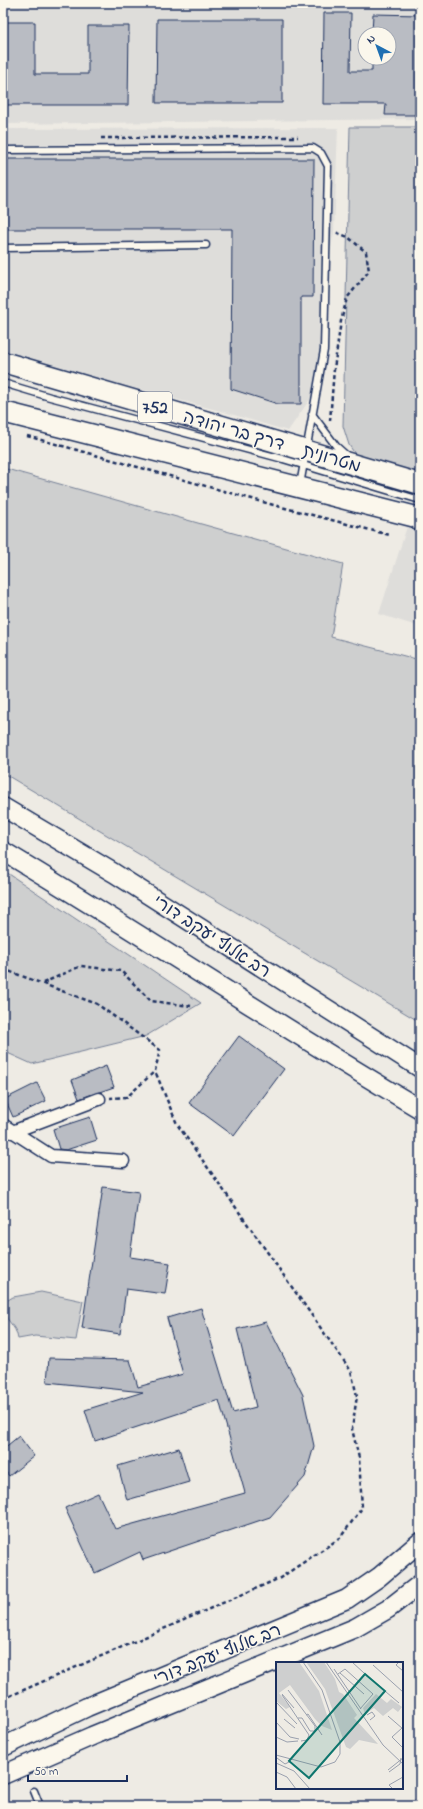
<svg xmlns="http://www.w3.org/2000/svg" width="423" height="1809" font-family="'Indie Flower','Playpen Sans Hebrew',sans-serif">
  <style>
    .built { fill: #deddda; fill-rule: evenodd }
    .green { fill: #cecfcf; stroke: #747f96 }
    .building { fill: #b9bcc3; stroke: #1b2f5e }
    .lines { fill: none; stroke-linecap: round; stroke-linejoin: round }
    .lane-casing { stroke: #1b2f5e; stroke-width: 9 }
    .street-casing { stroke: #1b2f5e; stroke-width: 15 }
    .secondary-casing { stroke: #1b2f5e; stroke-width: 21 }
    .primary-casing { stroke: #1b2f5e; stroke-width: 23 }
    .path { stroke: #1b2f5e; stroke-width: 2.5; stroke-dasharray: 4 3; stroke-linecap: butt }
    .lane { stroke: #fbf7ec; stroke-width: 6 }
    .street { stroke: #fbf7ec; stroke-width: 12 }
    .secondary { stroke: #fbf7ec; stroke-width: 18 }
    .primary { stroke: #fbf7ec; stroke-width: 20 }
    .labels { text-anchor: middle; stroke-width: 3; stroke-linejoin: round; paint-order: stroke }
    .shield { fill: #fbf7ec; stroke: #5e6b89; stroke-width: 1 }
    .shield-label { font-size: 17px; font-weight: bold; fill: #1b2f5e }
    .street-label { font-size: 18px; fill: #1b2f5e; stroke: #fbf7ec }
    .inset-road { fill: none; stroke: #9aa0ae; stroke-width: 1 }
    .view { fill: #0f766e; fill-opacity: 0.15; stroke: #0f766e; stroke-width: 2 }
    .inset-edge { fill: none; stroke: #1b2f5e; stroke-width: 2 }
  </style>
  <rect width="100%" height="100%" fill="#eeebe4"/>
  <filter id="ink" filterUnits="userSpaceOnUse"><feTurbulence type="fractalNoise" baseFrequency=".025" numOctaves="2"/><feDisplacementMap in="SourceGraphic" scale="8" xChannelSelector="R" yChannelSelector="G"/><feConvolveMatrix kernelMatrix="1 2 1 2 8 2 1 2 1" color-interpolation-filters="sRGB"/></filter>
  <g filter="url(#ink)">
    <path class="built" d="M3,3H420V119L3,124ZM365,34H389V58H365Z
      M338,128L334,232L321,303L319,386L288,431L224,412L3,353V129Z
      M420,486V627L379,614Z"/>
    <path class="green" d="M350,127H420V463L416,476L357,457L349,445L343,426Z
      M3,468L343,564L331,637L420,660V1022L3,773Z
      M3,870L201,1003L146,1036L32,1064L3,1051Z
      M41,1292L83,1301L76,1340L35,1336L18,1339C16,1323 3,1322 3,1303L13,1297Z"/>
    <path class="building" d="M324,13H351L350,71H372V58H389V34H372L373,14L420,15V115H385L386,104H323Z
      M157,19H282V103H156Z
      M4,22H35V74H88V26H129L128,105H4Z
      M3,159H314L313,297H301V404H278L231,389L232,229H3Z
      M239,1036L284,1069L234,1136L189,1103Z
      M106,1066L114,1087L79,1099L72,1080Z
      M37,1083L46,1101L13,1117L5,1099Z
      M90,1117L97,1140L66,1150L59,1149L53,1129Z
      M103,1187L139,1192L130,1257L170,1263L165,1294L126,1289L120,1334L82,1328Z
      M201,1308L233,1413L256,1407L237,1329L266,1322L303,1395L314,1446L305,1477L270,1517L143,1560L140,1552L95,1573L65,1508L98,1493L115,1529L245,1493L219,1400L95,1441L85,1410L143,1392L47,1382L49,1358L130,1360L138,1387L183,1374L167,1318Z
      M19,1436L34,1456L9,1476L3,1468V1449Z
      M179,1448L189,1482L127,1500L118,1466Z"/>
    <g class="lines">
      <defs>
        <path id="lane" d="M3,150L313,148L321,153L328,166L324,350L300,485
          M3,248L206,245
          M3,383L50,397L283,459L420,500
          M312,414L336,446L346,455
          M412,522L420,530
          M34,1791L40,1806"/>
        <path id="street" d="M3,1125L51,1156L123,1161
          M12,1132L99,1099"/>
        <path id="secondary" d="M3,807L114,873L420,1068
          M3,851C143,935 279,1026 420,1109
          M3,1747L87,1707L347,1599L379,1577L420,1542
          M3,1775L92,1736L355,1628L388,1609L420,1584"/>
        <path id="primary" d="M3,362L420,484
          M3,412L420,518"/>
      </defs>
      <use href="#lane" class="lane-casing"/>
      <use href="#street" class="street-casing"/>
      <use href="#secondary" class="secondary-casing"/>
      <use href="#primary" class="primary-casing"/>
      <path class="path" d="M101,138L298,137
        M330,421L334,369L341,321L347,298L369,271L366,252L348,237L335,232
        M27,436L270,504L390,535
        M3,969L97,1004L160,1050L155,1071L127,1097L110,1098
        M43,983L81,966L121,971L151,1001L191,1006
        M3,1699L280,1578L340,1538L362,1508L359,1458L352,1429L357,1396L351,1371L177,1124L155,1071"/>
      <use href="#lane" class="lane"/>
      <use href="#street" class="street"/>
      <use href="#secondary" class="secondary"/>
      <use href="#primary" class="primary"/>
    </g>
  </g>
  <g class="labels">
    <rect class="shield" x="138" y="392" width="34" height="30" rx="3"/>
    <g class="shield-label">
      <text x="155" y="413">752</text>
    </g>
    <g class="street-label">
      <text transform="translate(234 430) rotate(16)" y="6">דרך בר יהודה</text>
      <text transform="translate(332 458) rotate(17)" y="6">מטרונית</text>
      <text transform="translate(212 936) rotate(33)" y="6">רב אלוף יעקב דורי</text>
      <text transform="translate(217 1654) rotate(-22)" y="6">רב אלוף יעקב דורי</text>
    </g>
  </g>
  <g transform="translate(276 1662)">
    <rect width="127" height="127" fill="#eeebe4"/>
    <path d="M0,0H23L43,29L56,68L46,64L39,57L14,23L3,31L14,45L10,47L0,39ZM30,0H48L59,17L63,30L67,32L81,53L78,56L102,82L83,78L74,87L70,85L49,27ZM100,32L111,41L115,37L126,45L122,50L117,46L107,54L98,46L89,52L87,46Z" fill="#cecfcf"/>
    <path class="inset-road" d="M50,0L107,83L127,102M76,0L88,11M123,0L120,3L127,9M97,3L127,30M58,7L85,47M64,11L88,32M62,12L69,7L97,32L84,47M89,12L123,41M12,28L39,64V69H34L26,56H22M6,32L18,46M6,33L33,73L31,78L25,79M0,40L21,62M30,53L32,52L46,73M91,53L96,50L99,54L94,58M112,54L127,67M8,57L19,66M0,60L14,75L23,77M126,66L116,75L127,86M0,75L11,80L22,79M0,93L45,105L59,100L64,92V80L46,28L27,0M1,96L9,102L15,99M0,101L18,109L34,127M112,108L127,96M0,110L11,115L20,127M113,110L124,102L125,96M117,127L113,123L127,115"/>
    <path class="view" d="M89,12L109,29L33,116L13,99Z"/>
    <rect width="127" height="127" class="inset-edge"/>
  </g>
  <rect width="423" height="1809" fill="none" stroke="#fbf7ec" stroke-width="16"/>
  <rect x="8" y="8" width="407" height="1793" fill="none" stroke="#1b2f5e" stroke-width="1.5" filter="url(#ink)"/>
  <g transform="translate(377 46) rotate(319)"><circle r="19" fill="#fbf7ec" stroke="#a1a7b3"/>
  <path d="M0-3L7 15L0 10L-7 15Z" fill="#1f6fb2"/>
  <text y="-6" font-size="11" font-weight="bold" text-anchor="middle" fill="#1b2f5e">N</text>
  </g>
  <path d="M28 1775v6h99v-6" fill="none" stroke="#1b2f5e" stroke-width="2"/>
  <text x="34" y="1775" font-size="12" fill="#1b2f5e" stroke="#fbf7ec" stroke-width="3" paint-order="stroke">50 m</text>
</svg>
